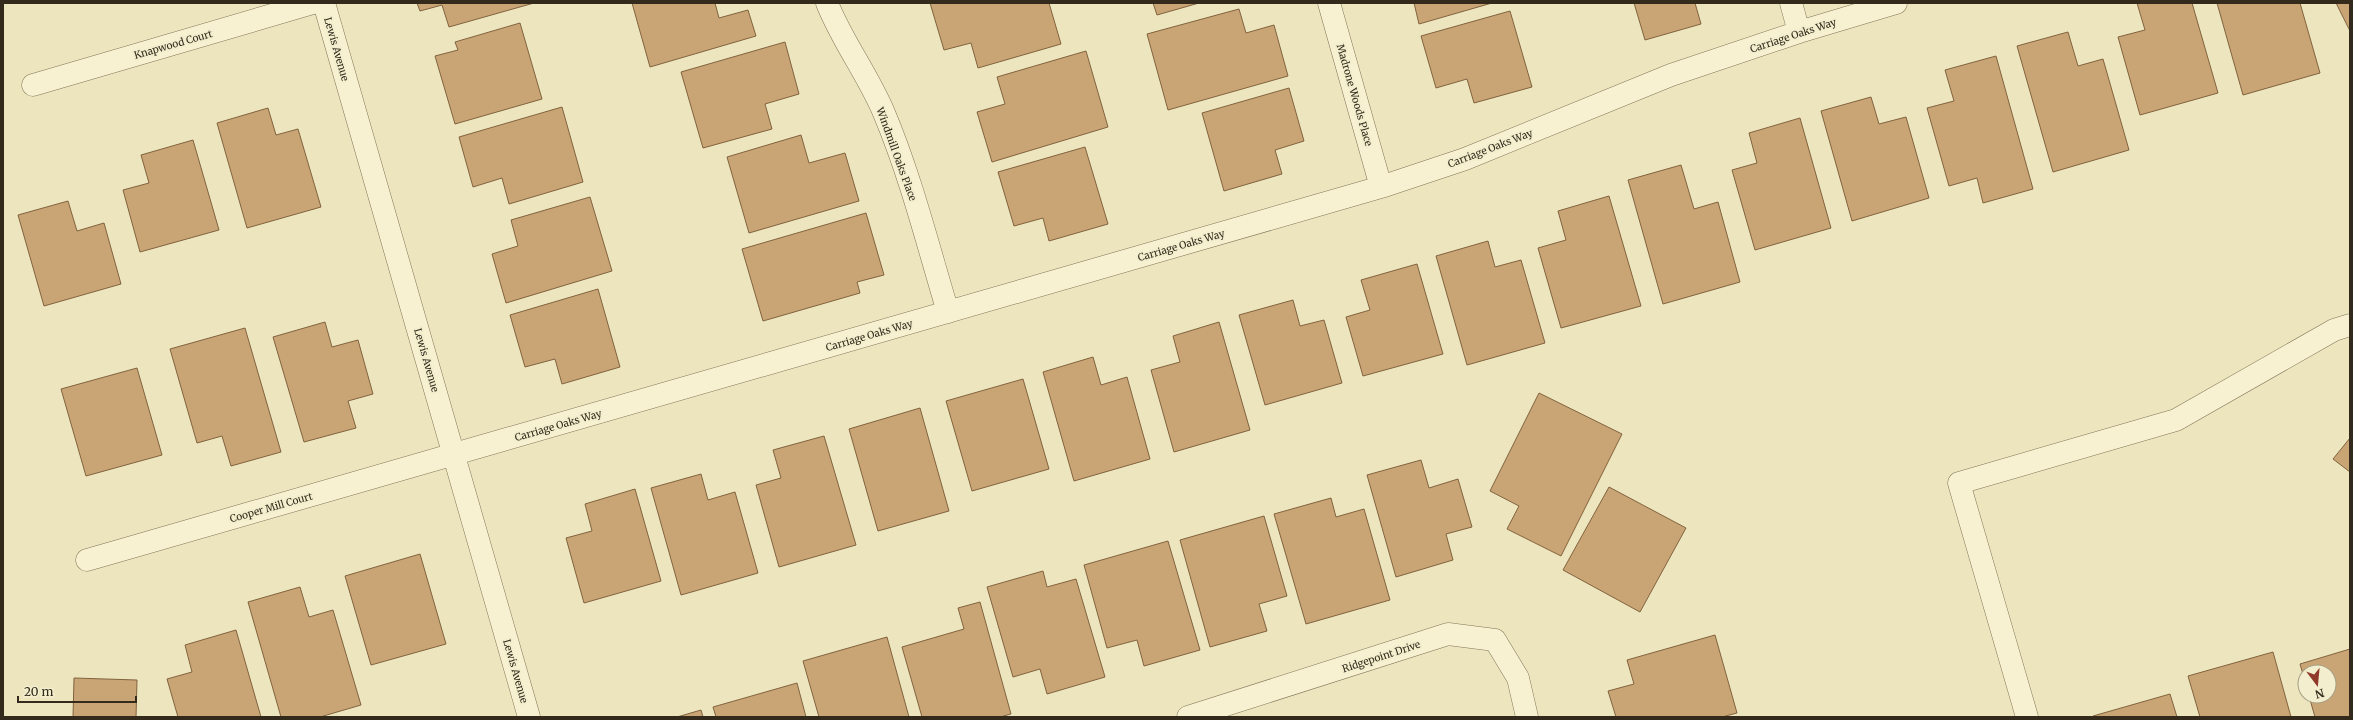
<svg xmlns="http://www.w3.org/2000/svg" width="2353" height="720" font-family="Merriweather,serif">
  <style>
    .building { fill: #c9a475; stroke: #81633e }
    .lines { fill: none; stroke-linecap: round; stroke-linejoin: round }
    .street-casing { stroke: #837558; stroke-width: 23 }
    .street { stroke: #f7f1d1; stroke-width: 22 }
    .labels { text-anchor: middle; stroke-width: 4; stroke-linejoin: round; paint-order: stroke }
    .street-label { font-size: 10px; fill: #332a1c; stroke: #f3eecd }
  </style>
  <rect width="100%" height="100%" fill="#ece5be"/>
  <path class="building" d="M417,3H534L449,27L442,5L420,11Z
    M632,3H715L719,18L748,10L756,36L650,67Z
    M930,3H1049L1061,44L978,68L971,43L944,50Z
    M1153,3H1199L1157,15Z
    M1414,3H1492L1419,24Z
    M1634,3H1695L1701,24L1645,40Z
    M2137,3H2192L2218,93L2140,115L2118,37L2145,30Z
    M2217,3H2300L2320,73L2243,95Z
    M2336,3H2350V31Z
    M1239,9L1246,33L1274,25L1288,76L1168,110L1147,34Z
    M1510,11L1532,87L1474,103L1467,79L1436,88L1421,36Z
    M520,23L542,99L455,124L435,56L458,50L455,42Z
    M2068,32L2078,66L2103,59L2129,150L2053,172L2017,46Z
    M785,42L799,94L765,104L772,129L703,148L681,72Z
    M1086,51L1108,127L992,162L977,112L1005,104L997,77Z
    M1996,56L2033,189L1983,203L1977,178L1949,186L1927,108L1954,101L1945,70Z
    M1289,88L1304,141L1275,150L1282,174L1224,191L1202,113Z
    M1871,97L1879,124L1906,117L1929,198L1852,221L1821,111Z
    M562,107L583,182L509,204L502,178L473,187L459,137Z
    M268,108L276,135L298,129L321,207L247,228L217,123Z
    M1800,118L1831,228L1755,250L1732,170L1757,163L1749,133Z
    M801,135L809,163L845,153L859,201L749,233L727,157Z
    M193,140L219,230L140,252L123,190L149,183L141,155Z
    M1085,147L1108,224L1049,241L1043,218L1014,226L998,172Z
    M1681,165L1694,209L1718,202L1740,282L1663,304L1628,180Z
    M1609,196L1641,306L1561,328L1538,248L1566,240L1558,211Z
    M590,197L612,271L506,303L492,254L518,246L511,220Z
    M68,201L77,231L104,223L121,284L44,306L18,215Z
    M866,213L884,275L857,282L860,293L763,321L742,249Z
    M1488,241L1495,267L1521,260L1545,343L1467,365L1436,256Z
    M1417,264L1443,354L1363,376L1346,317L1370,310L1361,280Z
    M598,289L620,367L562,384L555,359L525,367L510,315Z
    M1293,300L1300,326L1324,320L1342,383L1265,405L1239,315Z
    M325,322L332,347L358,340L373,394L348,401L356,428L304,442L273,337Z
    M1219,322L1250,430L1174,452L1151,370L1180,362L1173,336Z
    M245,328L281,452L231,466L222,436L197,443L170,349Z
    M1093,357L1101,385L1127,377L1150,459L1074,481L1043,372Z
    M137,368L162,455L86,476L61,389Z
    M1023,379L1049,469L972,491L946,401Z
    M1539,393L1622,434L1561,556L1507,529L1519,506L1490,491Z
    M920,408L949,511L878,531L849,429Z
    M824,436L856,545L779,567L756,485L781,478L773,450Z
    M2350,438V472L2333,459Z
    M1421,460L1429,488L1458,479L1472,527L1446,534L1453,560L1396,577L1367,475Z
    M701,474L708,500L735,492L758,573L681,595L651,488Z
    M1609,487L1686,528L1640,612L1563,570Z
    M635,489L661,581L584,603L566,538L592,531L585,504Z
    M1331,498L1336,517L1364,509L1390,600L1306,624L1274,514Z
    M1264,516L1287,596L1259,604L1267,631L1210,647L1180,540Z
    M1168,541L1200,650L1144,666L1137,640L1107,648L1084,565Z
    M420,554L446,644L371,665L345,576Z
    M1043,571L1047,587L1076,579L1105,677L1047,694L1040,669L1013,677L987,587Z
    M300,587L309,617L333,610L361,705L320,717H281L248,602Z
    M980,602L1011,714L1000,717H922L902,647L964,629L958,608Z
    M236,630L261,717H178L167,679L192,672L185,645Z
    M1715,635L1737,713L1722,717H1616L1608,691L1634,684L1627,660Z
    M887,637L909,717H819L803,661Z
    M2350,649V717H2315L2309,696H2329V672H2305V681L2300,664Z
    M2273,652L2291,717H2200L2188,676Z
    M74,678L137,680L136,717H73Z
    M797,683L806,717H716L713,707Z
    M2170,694L2177,717H2093V716Z
    M701,710L703,717H677Z"/>
  <g class="lines">
    <defs>
      <path id="street" d="M324,3L529,717
        M827,3C842,41 868,75 884,113C911,177 928,246 948,312
        M1329,3L1381,187
        M1791,3L1799,32
        M33,85L313,3
        M87,560L1381,187L1465,159L1671,75L1799,32L1896,3
        M1188,717L1448,634L1495,640L1518,678L1527,717
        M2027,717L1959,483L2176,420L2334,330L2350,325"/>
    </defs>
    <use href="#street" class="street-casing"/>
    <use href="#street" class="street"/>
  </g>
  <g class="labels">
    <g class="street-label">
      <text transform="translate(1793 35) rotate(-18)" y="4">Carriage Oaks Way</text>
      <text transform="translate(173 44) rotate(-16)" y="4">Knapwood Court</text>
      <text transform="translate(337 49) rotate(74)" y="4">Lewis Avenue</text>
      <text transform="translate(1355 95) rotate(74)" y="4">Madrone Woods Place</text>
      <text transform="translate(1490 148) rotate(-21)" y="4">Carriage Oaks Way</text>
      <text transform="translate(897 154) rotate(70)" y="4">Windmill Oaks Place</text>
      <text transform="translate(1181 245) rotate(-16)" y="4">Carriage Oaks Way</text>
      <text transform="translate(869 335) rotate(-16)" y="4">Carriage Oaks Way</text>
      <text transform="translate(427 360) rotate(74)" y="4">Lewis Avenue</text>
      <text transform="translate(558 425) rotate(-16)" y="4">Carriage Oaks Way</text>
      <text transform="translate(271 507) rotate(-16)" y="4">Cooper Mill Court</text>
      <text transform="translate(1381 656) rotate(-18)" y="4">Ridgepoint Drive</text>
      <text transform="translate(516 671) rotate(74)" y="4">Lewis Avenue</text>
    </g>
  </g>
  <rect width="2353" height="720" fill="none" stroke="#332a1c" stroke-width="8"/>
  <g transform="translate(2317 684) rotate(164)"><circle r="19" fill="#f3eecd" stroke="#a6a086"/>
  <path d="M0-3L7 15L0 10L-7 15Z" fill="#90382a"/>
  <text y="-6" font-size="11" font-weight="bold" text-anchor="middle" fill="#332a1c">N</text>
  </g>
  <path d="M18 696v6h118v-6" fill="none" stroke="#332a1c" stroke-width="2"/>
  <text x="24" y="696" font-size="12" fill="#332a1c" stroke="#f3eecd" stroke-width="3" paint-order="stroke">20 m</text>
</svg>
